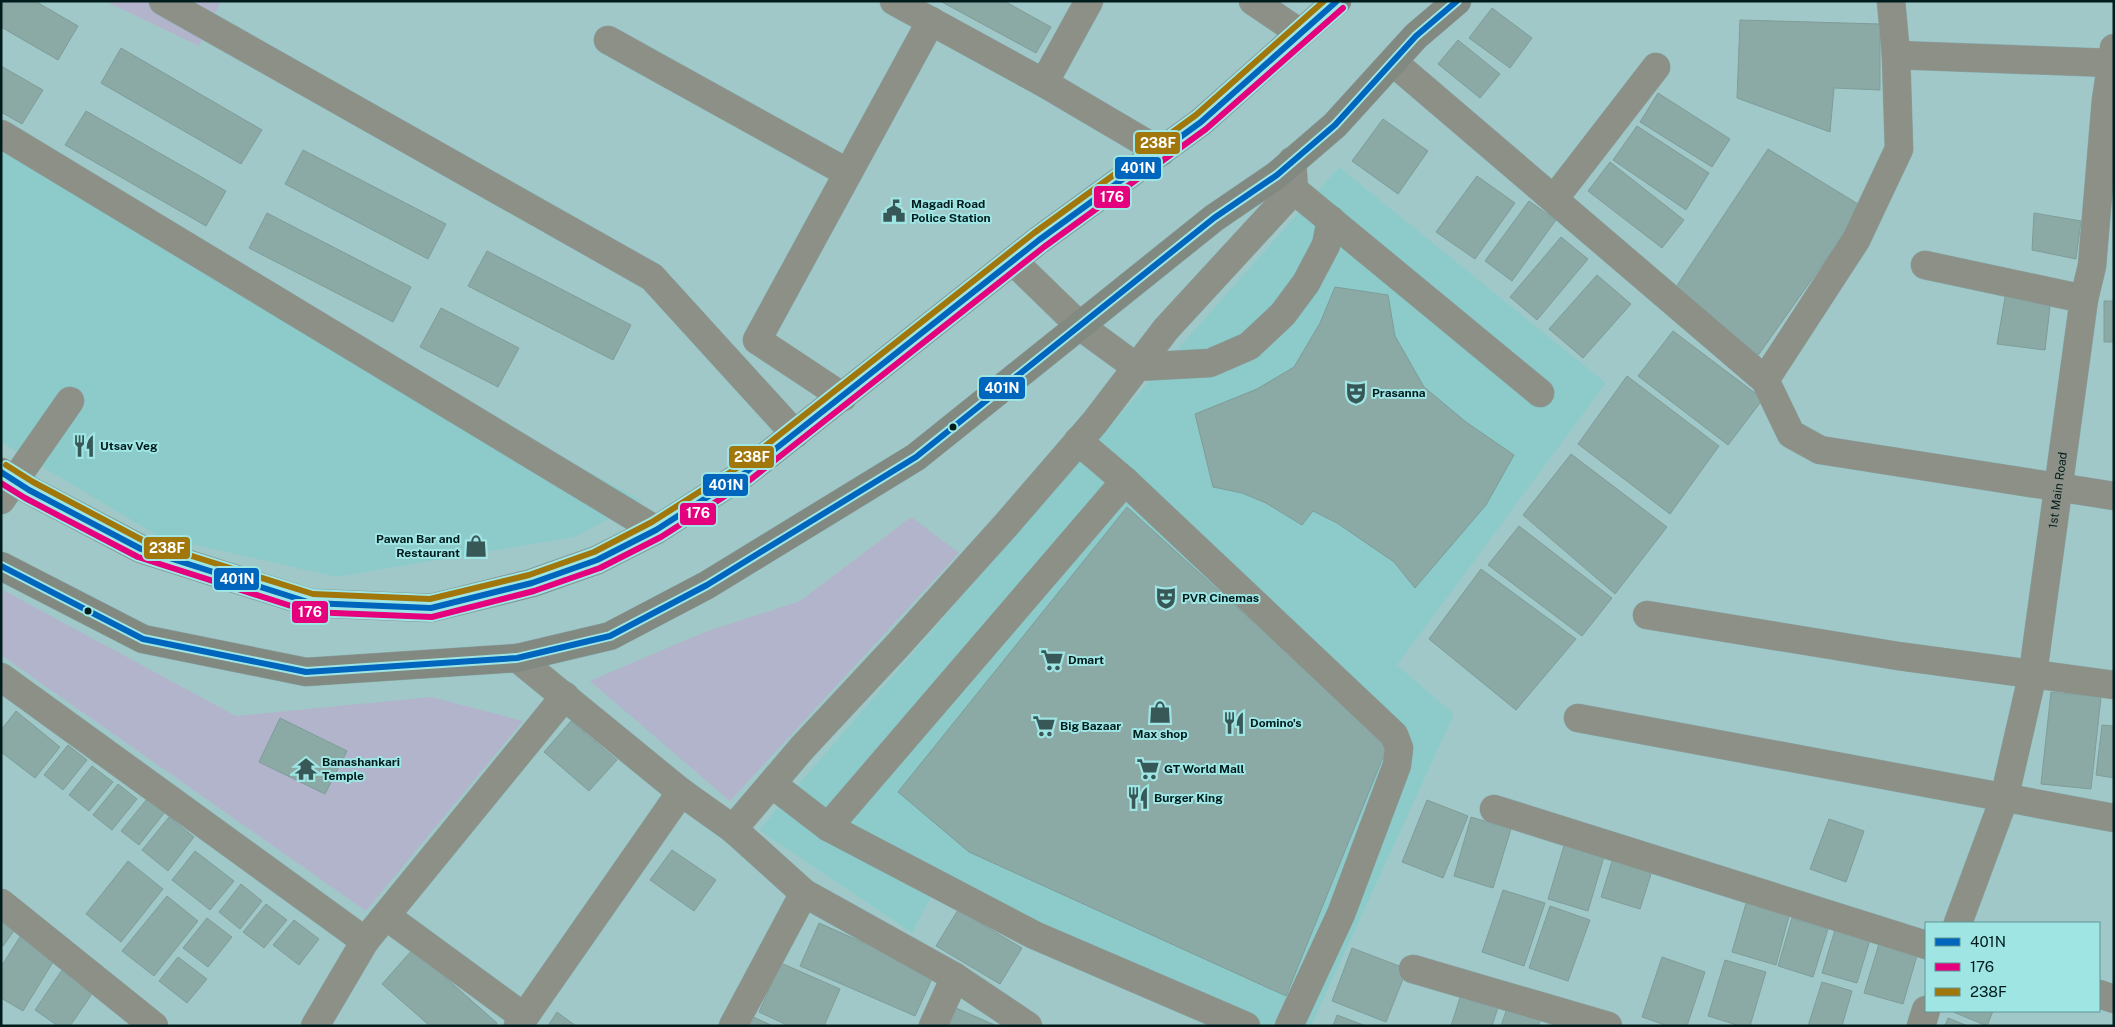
<svg xmlns="http://www.w3.org/2000/svg" width="2115" height="1027" font-family="'Public Sans',sans-serif">
  <style>
    .built { fill: #8dcbca }
    .green { fill: #b2b4cb }
    .building { fill: #8ba9a5; stroke: #7e9d99 }
    .lines { fill: none; stroke-linecap: round; stroke-linejoin: round }
    .minor-casing { stroke: #87a6a6; stroke-width: 29 }
    .major-casing { stroke: #87a6a6; stroke-width: 29 }
    .minor { stroke: #8c9087; stroke-width: 28 }
    .major { stroke: #818981; stroke-width: 28 }
    .bus-1-casing { stroke: #9ee5e4; stroke-width: 10 }
    .bus-2-casing { stroke: #9ee5e4; stroke-width: 10 }
    .bus-3-casing { stroke: #9ee5e4; stroke-width: 10 }
    .bus-1 { stroke: #0065bd; stroke-width: 6 }
    .bus-2 { stroke: #e5007d; stroke-width: 6 }
    .bus-3 { stroke: #a1760a; stroke-width: 6 }
    .bus-dot { fill: #001c1c; stroke: #9ee5e4; stroke-width: 2 }
    .labels { text-anchor: middle; stroke-width: 4; stroke-linejoin: round; paint-order: stroke }
    .poi-label { font-size: 12px; font-weight: bold; fill: #001c1c; stroke: #9ee5e4; text-anchor: start }
    .street-label { font-size: 12px; fill: #001c1c; stroke: #9ee5e4 }
    .line-badge { stroke: #9ee5e4; stroke-width: 2 }
    .badge-label { font-size: 14px; text-anchor: middle; font-weight: bold; fill: #fff }
  </style>
  <rect width="100%" height="100%" fill="#a1c8c8"/>
  <path class="built" d="M1,142L591,473L642,501L575,537L337,577L160,537L1,442Z
    M1339,167L1606,383L1397,665L1454,714L1311,1026H1243L937,885L912,933L759,830L1115,420Z"/>
  <path class="green" d="M105,1H221L199,46Z
    M911,517L959,553L730,801L590,681L705,632L800,601Z
    M1,589L236,716L431,697L523,721L366,911L1,655Z"/>
  <path class="building" d="M1,1H35L78,26L58,60L1,27Z
    M940,1H1004L1051,27L1036,53Z
    M1492,8L1532,38L1510,68L1469,38Z
    M1740,20L1880,24V90L1834,88L1830,132L1737,98Z
    M1458,40L1500,74L1480,98L1438,64Z
    M121,48L262,130L241,164L101,83Z
    M1,66L43,90L22,124L1,112Z
    M1658,93L1730,139L1712,167L1640,122Z
    M86,111L226,191L206,226L65,145Z
    M1383,119L1428,151L1398,194L1352,161Z
    M1637,126L1709,173L1686,210L1613,160Z
    M1768,149L1863,207L1757,357L1676,287Z
    M303,150L446,224L428,259L285,184Z
    M1610,162L1684,220L1662,248L1588,191Z
    M1477,176L1515,203L1475,259L1436,232Z
    M1529,201L1556,220L1512,281L1485,261Z
    M267,213L411,287L393,322L249,248Z
    M2034,213L2081,221L2076,259L2032,250Z
    M1561,237L1588,259L1537,320L1510,297Z
    M487,251L631,325L613,360L468,286Z
    M1597,275L1631,304L1583,358L1549,329Z
    M1335,287L1388,295L1395,336L1424,387L1466,422L1514,455L1486,505L1415,588L1394,562L1337,523L1313,511L1302,525L1266,503L1242,493L1213,487L1195,414L1257,389L1294,367L1320,323Z
    M2006,292L2051,298L2045,350L1997,344Z
    M2104,301H2114V342H2104Z
    M441,308L519,348L498,387L420,347Z
    M1673,331L1763,399L1728,445L1638,376Z
    M1627,376L1719,446L1670,514L1578,444Z
    M1571,454L1667,527L1615,594L1523,515Z
    M1127,507L1388,745L1286,996L969,852L898,792Z
    M1519,526L1612,598L1582,636L1488,565Z
    M1481,569L1576,639L1516,710L1429,639Z
    M2051,692L2101,697L2091,789L2041,784Z
    M16,711L60,747L35,778L1,752V730Z
    M280,718L347,751L325,794L259,762Z
    M571,721L617,760L589,791L544,752Z
    M2102,725L2114,726V778L2096,775Z
    M68,745L87,760L63,790L44,775Z
    M92,766L113,782L89,811L69,795Z
    M118,784L137,799L112,830L93,815Z
    M147,799L165,812L139,845L121,831Z
    M1427,800L1468,816L1443,878L1402,862Z
    M169,817L194,837L168,871L142,850Z
    M1471,817L1511,829L1493,888L1454,876Z
    M1829,819L1864,831L1846,882L1810,869Z
    M1566,839L1606,850L1588,911L1548,899Z
    M672,850L716,880L694,911L650,880Z
    M195,851L234,881L210,910L172,880Z
    M1613,858L1652,871L1640,909L1601,897Z
    M128,861L163,889L121,942L86,914Z
    M241,884L262,901L240,929L219,912Z
    M1503,890L1545,903L1524,966L1482,952Z
    M1749,893L1792,905L1776,965L1732,952Z
    M167,896L198,921L154,976L122,951Z
    M266,904L287,920L264,948L243,932Z
    M1550,906L1590,920L1568,981L1529,968Z
    M1,910L19,924L3,946L1,944Z
    M958,910L1022,948L1000,984L936,946Z
    M207,918L232,937L208,967L183,948Z
    M1792,918L1828,929L1813,977L1778,966Z
    M294,920L319,939L299,965L273,945Z
    M1838,920L1873,930L1857,983L1822,973Z
    M819,923L934,974L915,1016L800,966Z
    M23,932L58,954L23,1011L1,998V967Z
    M1882,934L1920,945L1903,1004L1864,993Z
    M1352,948L1407,969L1386,1022L1332,1001Z
    M413,949L497,1023L495,1026H430L382,984Z
    M178,957L207,979L187,1003L159,981Z
    M1662,957L1705,972L1687,1026H1668L1642,1017Z
    M1725,960L1766,972L1750,1026H1740L1708,1016Z
    M781,963L840,989L824,1026H789L759,1012Z
    M64,967L96,988L70,1026H58L35,1010Z
    M1822,982L1852,991L1842,1026H1808Z
    M1463,988L1500,1001L1492,1026H1451Z
    M1510,999L1544,1011L1538,1026H1501Z
    M956,1008L997,1026H948Z
    M1951,1011H1993L1987,1026Z
    M557,1012L576,1026H548Z
    M1337,1015L1366,1026H1333Z
    M751,1016L773,1026H746Z
    M1948,1018L1968,1026H1945Z"/>
  <g class="lines">
    <defs>
      <g id="minor">
        <path d="M163,1L652,277L795,434"/>
        <path d="M894,1L1044,83L1161,152"/>
        <path d="M1253,1L1300,33"/>
        <path d="M608,40L848,173"/>
        <path d="M1896,55L2111,63"/>
        <path d="M1393,62L1765,380L1791,434L1820,450L2114,496"/>
        <path d="M1044,83L1089,1"/>
        <path d="M1,134L656,530"/>
        <path d="M1294,190L1540,393"/>
        <path d="M1554,199L1656,67"/>
        <path d="M1013,261L1080,326L1136,367L1210,363L1249,346L1283,314L1306,283L1326,245L1331,220"/>
        <path d="M1925,265L2084,299"/>
        <path d="M1765,380L1856,240L1899,149L1896,55L1891,1"/>
        <path d="M843,397L757,340L931,21"/>
        <path d="M1078,441L1125,481L1394,735L1399,748L1397,765L1341,914L1289,1026"/>
        <path d="M1,500L70,401"/>
        <path d="M1647,615L1898,656L2114,685"/>
        <path d="M517,658L681,792L733,829L804,893L955,977L1028,1026"/>
        <path d="M1,677L365,941"/>
        <path d="M1578,718L2114,818"/>
        <path d="M772,784L828,827L1034,935L1246,1026"/>
        <path d="M1494,809L1926,945"/>
        <path d="M828,827L1125,481"/>
        <path d="M733,829L802,748L898,645L1006,525L1095,422L1166,329L1294,190L1292,161"/>
        <path d="M1,903L154,1026"/>
        <path d="M386,916L524,1017"/>
        <path id="s1" d="M1958,923L2004,799L2033,673L2084,299L2092,266L2106,100L2114,48"/>
        <path d="M1413,969L1608,1026"/>
        <path d="M2099,994L2114,999"/>
        <path d="M315,1026L365,941L565,696"/>
        <path d="M518,1026L681,792"/>
        <path d="M733,1026L804,893"/>
        <path d="M933,1026L955,977"/>
        <path d="M1921,1026L1926,1010"/>
      </g>
      <path id="major" d="M1,472L29,490L141,549L311,603L431,608L532,583L597,560L656,530L745,473L1039,240L1201,122L1337,1
        M1,566L143,639L306,672L517,658L610,636L707,585L916,457L1214,218L1277,175L1335,125L1416,36L1457,1"/>
    </defs>
    <use href="#minor" class="minor-casing"/>
    <use href="#major" class="major-casing"/>
    <use href="#minor" class="minor"/>
    <use href="#major" class="major"/>
    <defs>
      <path id="bus-1" d="M1,472L29,490L141,549L311,603L431,608L532,583L597,560L656,530L745,473L1039,240L1201,122L1337,1
        M1,566L143,639L306,672L517,658L610,636L707,585L916,457L1214,218L1277,175L1335,125L1416,36L1457,1"/>
      <path id="bus-2" d="M1,483L25,498L138,557L310,612L432,617L534,591L600,568L661,537L750,480L1044,247L1206,129L1343,8"/>
      <path id="bus-3" d="M6,465L33,482L144,541L313,594L430,599L529,575L594,552L652,522L740,466L1034,233L1196,115L1324,1"/>
    </defs>
    <use href="#bus-1" class="bus-1-casing"/>
    <use href="#bus-2" class="bus-2-casing"/>
    <use href="#bus-3" class="bus-3-casing"/>
    <use href="#bus-1" class="bus-1"/>
    <use href="#bus-2" class="bus-2"/>
    <use href="#bus-3" class="bus-3"/>
  </g>
  <defs>
    <symbol id="civic-bare" viewBox="-9 -9 18 18"><path d="M-.6-6.5H3V-4.5H.6V-3L4-1V1h2V6H-6V1h2V-1L-.6-3ZM-1.2 2.5V6h2.4V2.5Z" fill="#385858" stroke="#9ee5e4" stroke-width="2.5" paint-order="stroke"/></symbol>
    <symbol id="theatre-bare" viewBox="-9 -9 18 18"><path d="M-5-5.5Q0-4 5-5.5V0Q5 5 0 6Q-5 5-5 0ZM-3.3-2.5H-1v1.5H-3.3ZM1-2.5H3.3v1.5H1ZM-2.8 1Q0 5.5 2.8 1Z" fill="#385858" stroke="#9ee5e4" stroke-width="2.5" paint-order="stroke"/></symbol>
    <symbol id="restaurant-bare" viewBox="-9 -9 18 18"><path d="M-5-6h1v4h1v-4h1v4h1v-4h1v5L-1.5 .5V6h-2V.5L-5-1ZM5-6V6H3V1.5H1.5Q1.5-4 5-6Z" fill="#385858" stroke="#9ee5e4" stroke-width="2.5" paint-order="stroke"/></symbol>
    <symbol id="shop-bare" viewBox="-9 -9 18 18"><path d="M-5-2.5h2.3a2.7 3.5 0 0 1 5.4 0H5L5.5 6h-11ZM-1.5-2.5h3a1.5 2.3 0 0 0-3 0Z" fill="#385858" stroke="#9ee5e4" stroke-width="2.5" paint-order="stroke"/></symbol>
    <symbol id="supermarket-bare" viewBox="-9 -9 18 18"><path d="M-6-5.5h2.5l.6 2H6L4.5 2H-2.5L-4.4-4H-6ZM-1.5 3.2a1.3 1.3 0 1 0 .1 0ZM3 3.2a1.3 1.3 0 1 0 .1 0Z" fill="#385858" stroke="#9ee5e4" stroke-width="2.5" paint-order="stroke"/></symbol>
    <symbol id="temple-bare" viewBox="-9 -9 18 18"><path d="M0-6L5-2H3V0L6.5 2.5H4V6H1.5V3h-3V6H-4V2.5H-6.5L-3 0V-2H-5Z" fill="#385858" stroke="#9ee5e4" stroke-width="2.5" paint-order="stroke"/></symbol>
  </defs>
  <g fill-rule="evenodd">
    <use href="#civic-bare" x="878" y="195" width="32" height="32"/>
    <use href="#theatre-bare" x="1340" y="377" width="32" height="32"/>
    <use href="#restaurant-bare" x="68" y="430" width="32" height="32"/>
    <use href="#shop-bare" x="460" y="530" width="32" height="32"/>
    <use href="#theatre-bare" x="1150" y="582" width="32" height="32"/>
    <use href="#supermarket-bare" x="1036" y="644" width="32" height="32"/>
    <use href="#shop-bare" x="1144" y="696" width="32" height="32"/>
    <use href="#restaurant-bare" x="1218" y="707" width="32" height="32"/>
    <use href="#supermarket-bare" x="1028" y="710" width="32" height="32"/>
    <use href="#temple-bare" x="290" y="753" width="32" height="32"/>
    <use href="#supermarket-bare" x="1132" y="753" width="32" height="32"/>
    <use href="#restaurant-bare" x="1122" y="782" width="32" height="32"/>
  </g>
  <g class="bus-dot">
    <circle cx="953" cy="427" r="4.5"/>
    <circle cx="88" cy="611" r="4.5"/>
  </g>
  <g class="labels">
    <g class="poi-label">
      <text x="911" y="208">Magadi Road<tspan x="911" dy="14">Police Station</tspan></text>
      <text x="1372" y="397">Prasanna</text>
      <text x="100" y="450">Utsav Veg</text>
      <text x="460" y="543" text-anchor="end">Pawan Bar and<tspan x="460" dy="14">Restaurant</tspan></text>
      <text x="1182" y="602">PVR Cinemas</text>
      <text x="1068" y="664">Dmart</text>
      <text x="1250" y="727">Domino's</text>
      <text x="1060" y="730">Big Bazaar</text>
      <text x="1160" y="738" text-anchor="middle">Max shop</text>
      <text x="322" y="766">Banashankari<tspan x="322" dy="14">Temple</tspan></text>
      <text x="1164" y="773">GT World Mall</text>
      <text x="1154" y="802">Burger King</text>
    </g>
    <g class="street-label">
      <text dy="4" stroke="none"><textPath href="#s1" startOffset="446">1st Main Road</textPath></text>
    </g>
  </g>
  <g class="line-badge">
    <rect x="1134" y="131" width="47" height="24" rx="5" fill="#a1760a"/>
    <rect x="1114" y="156" width="48" height="24" rx="5" fill="#0065bd"/>
    <rect x="1093" y="185" width="38" height="24" rx="5" fill="#e5007d"/>
    <rect x="978" y="376" width="48" height="24" rx="5" fill="#0065bd"/>
    <rect x="728" y="445" width="47" height="24" rx="5" fill="#a1760a"/>
    <rect x="702" y="473" width="47" height="24" rx="5" fill="#0065bd"/>
    <rect x="679" y="502" width="38" height="24" rx="5" fill="#e5007d"/>
    <rect x="143" y="536" width="48" height="24" rx="5" fill="#a1760a"/>
    <rect x="213" y="567" width="47" height="24" rx="5" fill="#0065bd"/>
    <rect x="291" y="600" width="38" height="24" rx="5" fill="#e5007d"/>
  </g>
  <g class="badge-label">
    <text x="1158" y="148">238F</text>
    <text x="1138" y="173">401N</text>
    <text x="1112" y="202">176</text>
    <text x="1002" y="393">401N</text>
    <text x="752" y="462">238F</text>
    <text x="726" y="490">401N</text>
    <text x="698" y="518">176</text>
    <text x="167" y="553">238F</text>
    <text x="237" y="584">401N</text>
    <text x="310" y="617">176</text>
  </g>
  <rect width="2115" height="1027" fill="none" stroke="#001c1c" stroke-width="5"/>
  <rect x="1925" y="922" width="175" height="90" fill="#9ee5e4" stroke="#5f9594"/>
  <rect x="1935" y="938" width="25" height="8" fill="#0065bd" stroke="#5f9594"/>
  <text x="1970" y="947" font-size="15" fill="#001c1c">401N</text>
  <rect x="1935" y="963" width="25" height="8" fill="#e5007d" stroke="#5f9594"/>
  <text x="1970" y="972" font-size="15" fill="#001c1c">176</text>
  <rect x="1935" y="988" width="25" height="8" fill="#a1760a" stroke="#5f9594"/>
  <text x="1970" y="997" font-size="15" fill="#001c1c">238F</text>
</svg>
